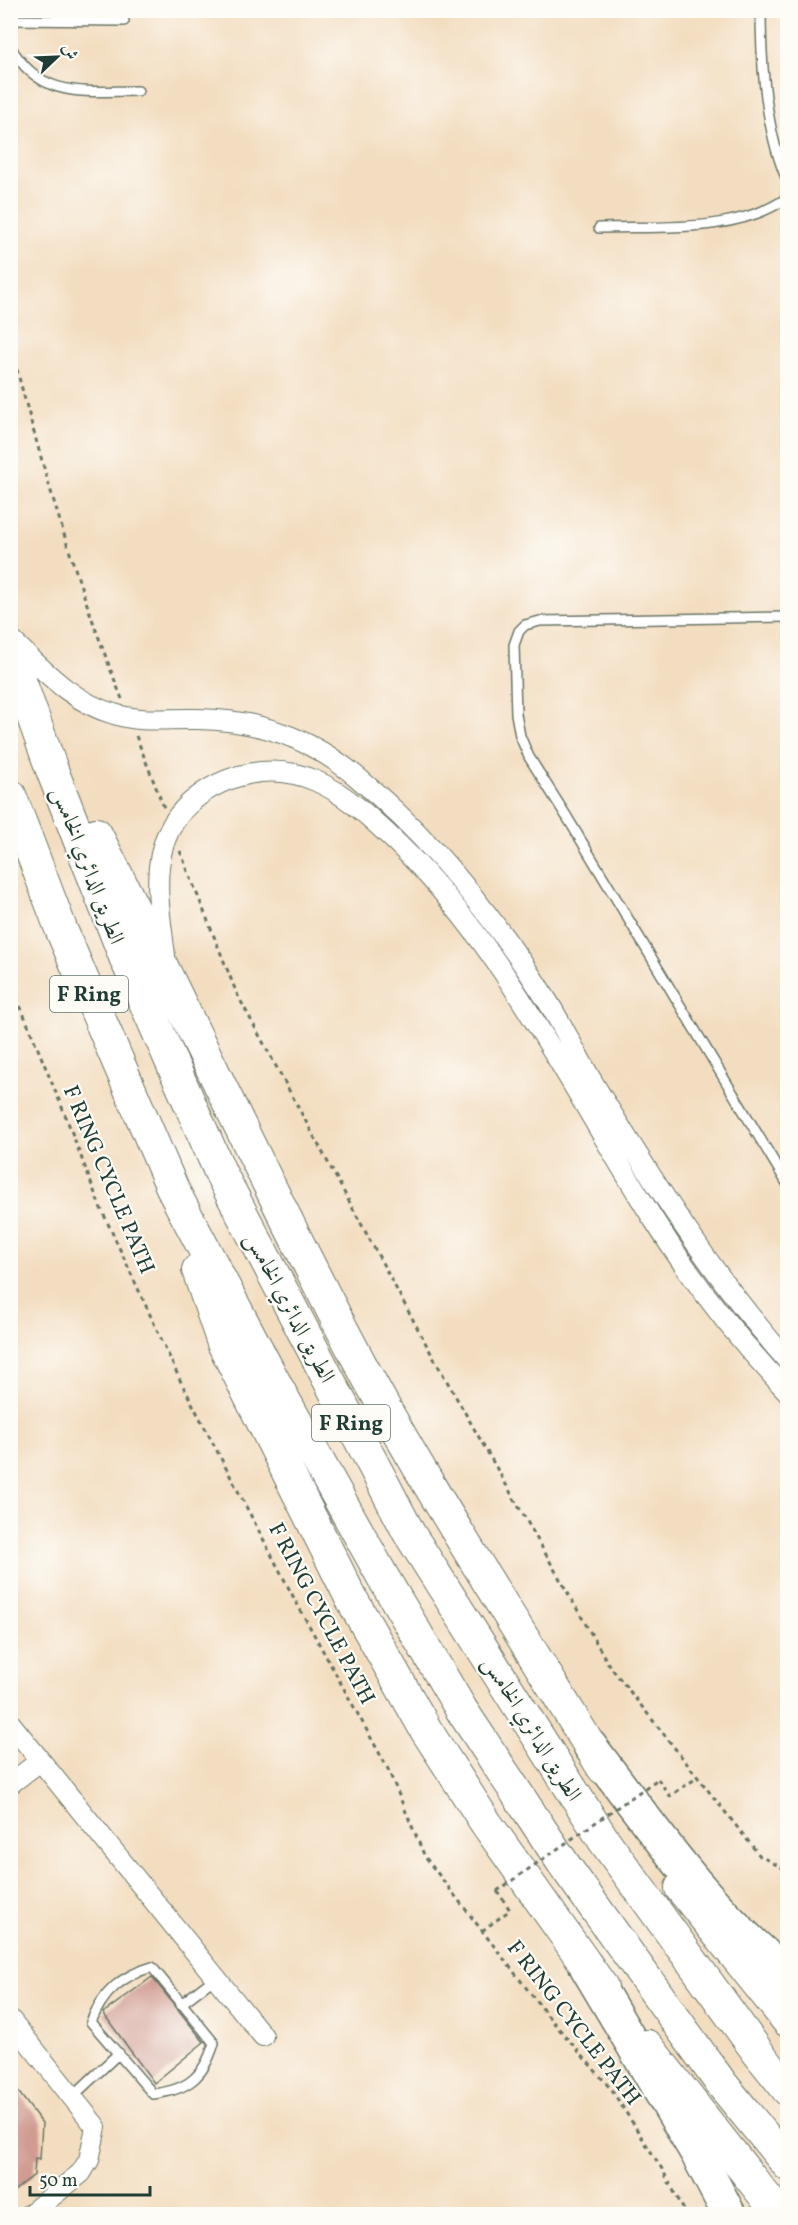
<svg xmlns="http://www.w3.org/2000/svg" width="798" height="2225" font-family="Vollkorn,Amiri,serif">
  <style>
    .building { fill: #d09b92 }
    .lines { fill: none; stroke-linecap: round; stroke-linejoin: round }
    .service-casing { stroke: #697565; stroke-width: 12 }
    .minor-casing { stroke: #697565; stroke-width: 22 }
    .trunk-casing { stroke: #697565; stroke-width: 34 }
    .motorway-casing { stroke: #697565; stroke-width: 36 }
    .path { stroke: #697565; stroke-width: 3; stroke-dasharray: 4.5 4.5; stroke-linecap: butt }
    .service { stroke: #fff; stroke-width: 9 }
    .minor { stroke: #fff; stroke-width: 20 }
    .trunk { stroke: #fff; stroke-width: 32 }
    .motorway { stroke: #fff; stroke-width: 33 }
    .path-bridge { stroke: #697565; stroke-width: 3; stroke-dasharray: 4.5 4.5; stroke-linecap: butt }
    .labels { text-anchor: middle; stroke-width: 4.5; stroke-linejoin: round; paint-order: stroke }
    .shield { fill: #fdfcf7; stroke: #62766e; stroke-width: 1.5 }
    .shield-label { font-size: 21px; font-weight: bold; fill: #1f3d34 }
    .street-label { font-size: 22px; fill: #1f3d34; stroke: #fdfcf7 }
  </style>
  <rect width="100%" height="100%" fill="#fdfcf7"/>
  <filter id="ink" filterUnits="userSpaceOnUse"><feTurbulence type="fractalNoise" baseFrequency=".0167" numOctaves="2"/><feDisplacementMap in="SourceGraphic" scale="12" xChannelSelector="R" yChannelSelector="G"/><feConvolveMatrix kernelMatrix="1 2 1 2 8 2 1 2 1" color-interpolation-filters="sRGB"/></filter>
  <filter id="wash" filterUnits="userSpaceOnUse"><feTurbulence type="fractalNoise" baseFrequency=".008" numOctaves="4" result="noise"/><feDisplacementMap in="SourceGraphic" scale="24" xChannelSelector="R" yChannelSelector="G"/><feGaussianBlur stdDeviation="1.35" result="paint"/><feColorMatrix in="noise" values="0 0 0 0 0 0 0 0 0 0 0 0 0 0 0 0 0 1.4 0 .05"/><feComposite in="paint" operator="in"/></filter>
  <g filter="url(#wash)">
    <rect width="100%" height="100%" fill="#f3ddc0"/>
    <g id="blocks">
      <path class="building" d="M152,1977L204,2042L154,2083L103,2013Z
        M10,2081L42,2123L40,2159L35,2158L34,2175L10,2194Z"/>
    </g>
  </g>
  <g filter="url(#ink)">
    <use href="#blocks" fill-opacity="0" stroke="#697565" stroke-width="1.5"/>
    <g class="lines">
      <defs>
        <path id="service" d="M761,10C761,63 766,134 788,182
          M10,20L124,21
          M10,46C41,100 84,91 138,91
          M599,228C658,226 738,234 788,197
          M788,617L540,621L525,625L519,631L514,645L516,714L520,736L529,757L567,817L788,1185
          M152,1967L214,2043C204,2077 188,2090 153,2094L91,2022C103,1992 121,1976 152,1967Z
          M181,2004L215,1978
          M72,2097L119,2053"/>
        <path id="minor" d="M10,639C42,668 71,702 114,714C142,723 168,718 197,719C259,720 309,737 357,777C432,839 496,920 548,1002C565,1029 578,1058 595,1086C653,1181 713,1277 788,1361
          M165,956C159,903 145,844 190,803C224,773 273,762 316,781C346,794 373,820 397,843C507,950 571,1089 652,1217C691,1279 737,1339 788,1392
          M10,1723L263,2036
          M10,1784L40,1761
          M10,2019L96,2127L89,2160L81,2173L30,2214"/>
        <path id="trunk" d="M10,653L52,770L125,957L221,1174L409,1533L603,1839L760,2055L788,2090
          M10,795L61,929L174,1192L277,1387L384,1579L461,1709L565,1866L721,2083L788,2165
          M96,834C183,1004 262,1178 351,1346C427,1491 519,1628 603,1768
          M198,1270L223,1343L351,1598L426,1730L486,1823L602,1987
          M681,1888L788,2021
          M647,2046L779,2214"/>
        <path id="motorway" d="M590,1746C651,1826 708,1911 788,1974
          M586,1966L697,2153L729,2214"/>
      </defs>
      <use href="#service" class="service-casing"/>
      <use href="#minor" class="minor-casing"/>
      <use href="#trunk" class="trunk-casing"/>
      <use href="#motorway" class="motorway-casing"/>
      <path class="path" d="M10,343C41,463 76,583 122,699
        M136,736L164,808
        M180,851L237,994L432,1355L609,1665L760,1856L788,1871
        M10,981L66,1117L99,1204L181,1382L295,1600L387,1767L425,1857L548,2016L611,2089L662,2169L686,2214
        M658,1779L670,1796L698,1777
        M482,1931L510,1910L497,1891"/>
      <use href="#service" class="service"/>
      <use href="#minor" class="minor"/>
      <use href="#trunk" class="trunk"/>
      <use href="#motorway" class="motorway"/>
      <path class="path-bridge" d="M497,1891L658,1779"/>
    </g>
  </g>
  <g class="labels">
    <g class="shield">
      <rect x="50" y="976" width="78" height="36" rx="4.5"/>
      <rect x="312" y="1405" width="78" height="36" rx="4.5"/>
    </g>
    <g class="shield-label">
      <text x="89" y="1001">F Ring</text>
      <text x="351" y="1430">F Ring</text>
    </g>
    <g class="street-label">
      <text transform="translate(89 865) rotate(69)" y="8">الطريق الدائري الخامس</text>
      <text transform="translate(110 1179) rotate(67)" y="8">F RING CYCLE PATH</text>
      <text transform="translate(291 1307) rotate(62)" y="8">الطريق الدائري الخامس</text>
      <text transform="translate(323 1613) rotate(62)" y="8">F RING CYCLE PATH</text>
      <text transform="translate(533 1728) rotate(58)" y="8">الطريق الدائري الخامس</text>
      <text transform="translate(575 2022) rotate(52)" y="8">F RING CYCLE PATH</text>
    </g>
  </g>
  <rect width="798" height="2225" fill="none" stroke="#fdfcf7" stroke-width="36"/>
  <g transform="translate(57 57) rotate(67)" stroke="#fdfcf7" stroke-width="4.5" paint-order="stroke">
  <path d="M0-4.5L10 22L0 15L-10 22Z" fill="#1f3d34"/>
  <text y="-9" font-size="16" font-weight="bold" text-anchor="middle" fill="#1f3d34">ش</text>
  </g>
  <path d="M30 2186v9h120v-9" fill="none" stroke="#1f3d34" stroke-width="3"/>
  <text x="39" y="2186" font-size="18" fill="#1f3d34" stroke="#fdfcf7" stroke-width="4.5" paint-order="stroke">50 m</text>
</svg>
